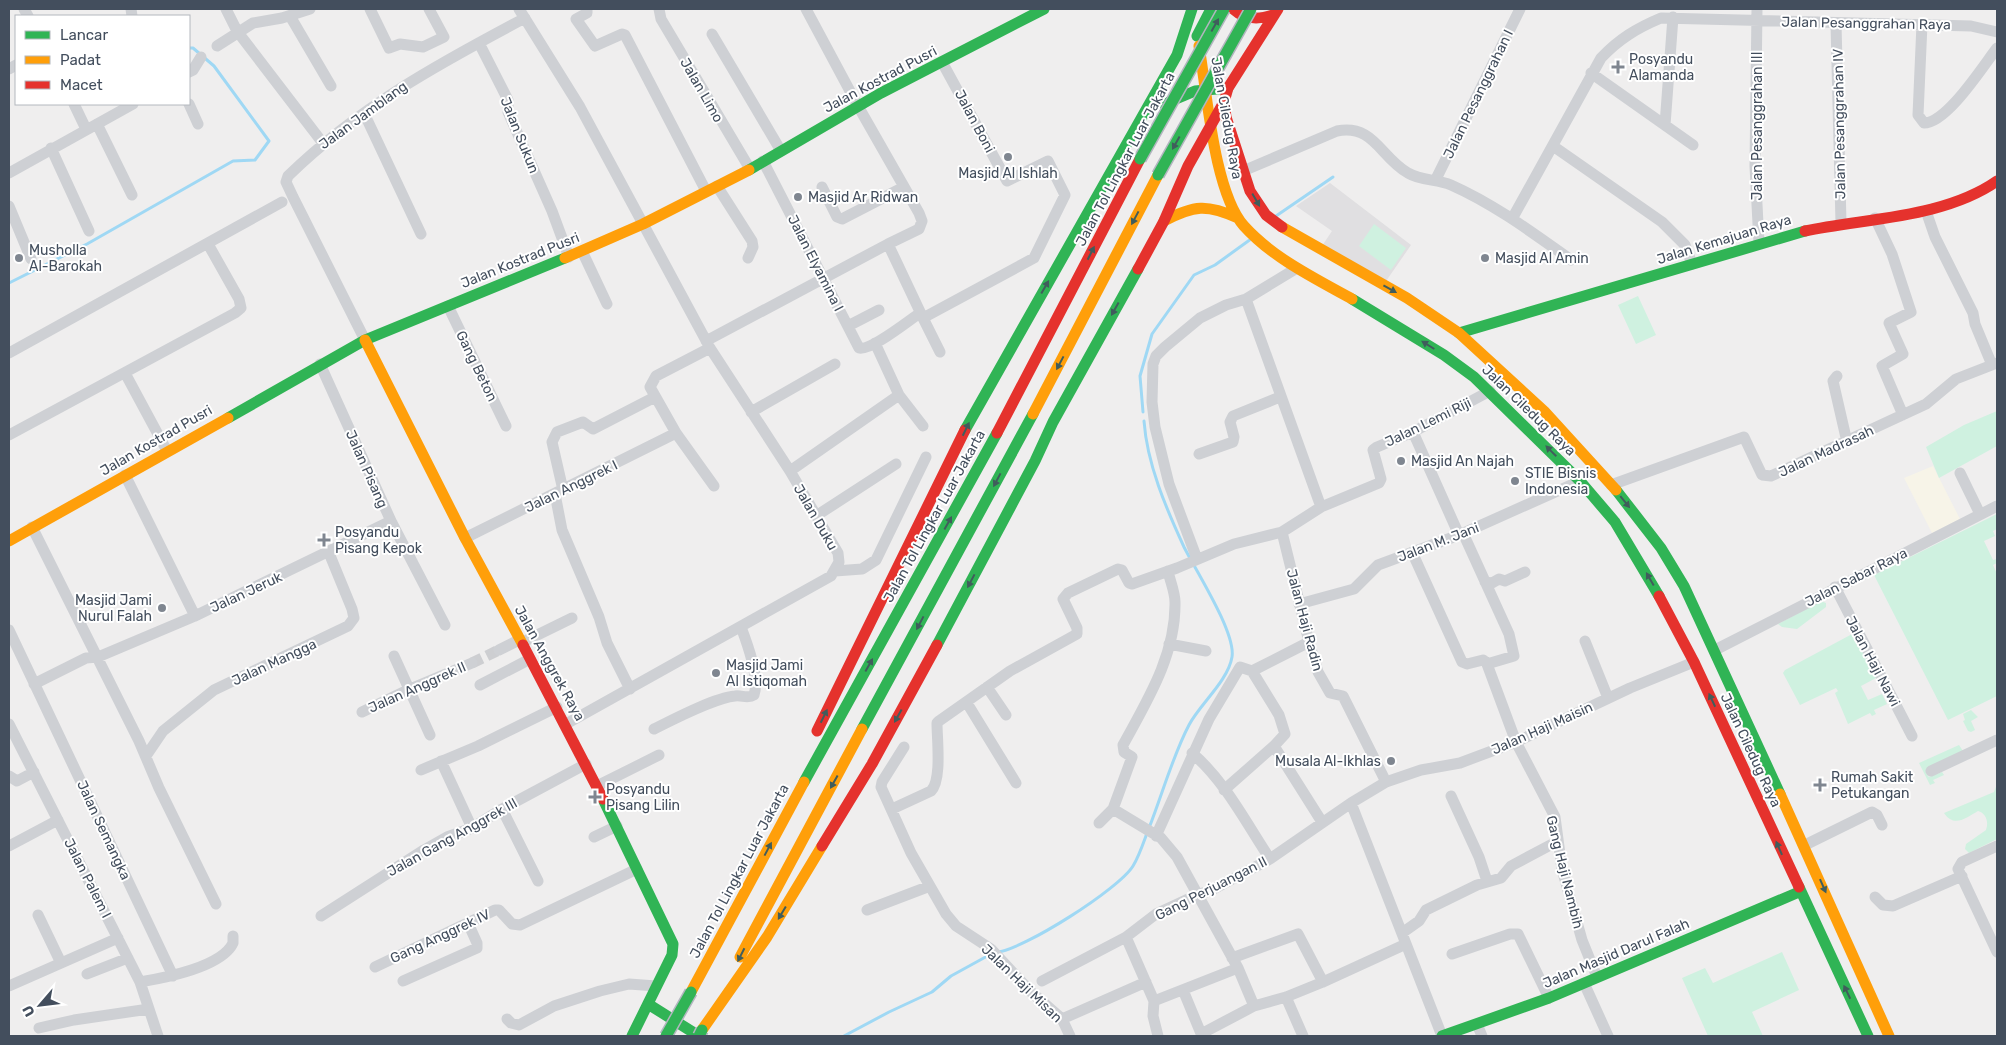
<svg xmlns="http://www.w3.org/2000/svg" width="2006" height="1045" font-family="Rubik,sans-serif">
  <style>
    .commercial { fill: #f7f4e8 }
    .education { fill: #e0dfe1 }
    .green { fill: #cff1e0 }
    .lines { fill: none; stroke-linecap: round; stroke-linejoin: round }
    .stream { stroke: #9fd8f4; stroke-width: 3 }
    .street-tunnel { stroke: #cdced1; stroke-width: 11; stroke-dasharray: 11 5.5; stroke-linecap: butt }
    .street { stroke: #ced0d4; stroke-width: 11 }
    .fast { stroke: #30b455; stroke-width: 11 }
    .slow { stroke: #ff9f0a; stroke-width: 11 }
    .jam { stroke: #e5322d; stroke-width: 11 }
    .fast-bridge-casing { stroke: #b2b6bf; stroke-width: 14; stroke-linecap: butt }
    .fast-bridge { stroke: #30b455; stroke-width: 11 }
    .oneway { fill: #405d5c }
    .poi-dot { fill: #7f8690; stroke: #fff; stroke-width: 2 }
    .labels { text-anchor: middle; stroke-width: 4; stroke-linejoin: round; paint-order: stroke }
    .street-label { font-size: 14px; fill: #434e5d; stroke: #fff }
    .poi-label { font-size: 14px; fill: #434e5d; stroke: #fff; text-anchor: start }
  </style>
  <rect width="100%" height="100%" fill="#efeeee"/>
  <path class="commercial" d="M1933,466L1960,519L1932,533L1904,478Z"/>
  <path class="education" d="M1330,183L1411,245L1384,284L1320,249L1332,231L1296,206Z"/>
  <path class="green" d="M1374,224L1406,248L1391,270L1359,246Z
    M1638,296L1656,335L1636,344L1618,305Z
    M1997,411V446L1939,478L1926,447L1964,425Z
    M1997,514V529L1993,531L1995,536L1984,541L1993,560L1997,559V563L1993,565L1997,574V696L1948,720L1874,575Z
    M1821,601L1826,603V607L1797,629L1782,627L1778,624Z
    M1854,633L1876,678L1861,686L1868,700L1882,694L1887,704L1874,710L1876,714L1872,716L1870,713L1848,724L1835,693L1838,691L1836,688L1800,705L1783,673L1785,670Z
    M1971,710L1978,717L1971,721L1975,730L1971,732L1968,731L1963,721L1965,720L1963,714Z
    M1959,745L1963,751L1927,768L1926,773L1929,777L1942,772L1944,775L1933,780L1935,783L1930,785L1919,763Z
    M1997,784V839L1969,853L1965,849L1966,844L1986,830C1989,822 1986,813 1978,811C1966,818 1954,828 1944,813L1994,792Z
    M1782,952L1799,990L1752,1012L1763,1036H1708L1682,978L1705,968L1713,983Z"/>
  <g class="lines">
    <path class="stream" d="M1276,216L1333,177
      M9,283L87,244L233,161L255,160L269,141L214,66L193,48H189
      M1143,412L1140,376L1152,334L1194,275L1215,265L1251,239
      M1144,421C1147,464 1166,508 1184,547C1196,571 1236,633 1232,657C1228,681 1200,704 1189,725C1173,755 1162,795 1149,828
      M997,952C1023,950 1119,889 1133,866C1139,856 1143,844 1147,833
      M844,1036L889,1012L932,992L951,976L991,954"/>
    <path class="street-tunnel" d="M472,663L499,650"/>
    <path class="street" d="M24,9L28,16
      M131,9L132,16
      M226,9L237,31L322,142
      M370,9L389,48L400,44L423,47L444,37L429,9
      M519,9L580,107L710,348L790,471L838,553L839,562L831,576L566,724
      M587,9V13L576,19L595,46L622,34L625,35L706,191
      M659,9L661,19L750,169
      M806,9L858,106L919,213L922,221L919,229L888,244L923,318L1034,258L1065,195L1048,161L1007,181L942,62
      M1757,9L1755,166L1759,243
      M290,16L331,86
      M1836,24L1841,223
      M1922,24L1918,115L1924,123C1947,123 1983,66 1997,48
      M712,34L781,151
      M479,43L508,100V112L552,211L569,257
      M217,46L253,23L282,18L310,9
      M9,69L16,65
      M189,72L193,70L201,57
      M1591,73L1693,145
      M74,104L86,129
      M189,104L198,124
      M364,113L421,234
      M97,124L132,195
      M1665,125L1673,17
      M1553,146L1662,222L1685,245L1692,264
      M51,148L89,231
      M763,161L859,348C871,351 908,321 920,313
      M1243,171L1337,131C1374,124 1380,157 1408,173C1421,181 1437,179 1451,185C1494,204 1533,233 1571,260
      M9,173L133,104
      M1436,179L1520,9
      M717,186L752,241L753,247L748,258
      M822,187L837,217L842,219L904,187
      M9,206L31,259
      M1926,211L1935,237L1973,313L1975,324L1992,365
      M1875,218L1892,254L1911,312L1889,323L1903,354L1882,366L1903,415
      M1512,219L1601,58C1619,39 1637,28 1661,18L1971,26L1997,32
      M582,251L607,304
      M448,306L506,426
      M923,318L940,352
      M848,326L879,310
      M365,340L293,197L286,182L288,176C359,107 438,64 525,18
      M706,341L888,244
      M875,343L899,395L923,426
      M710,348L656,376L650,387L676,433L714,486
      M9,353L282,202
      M320,364L391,521L445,625
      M125,373L167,451
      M1837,376L1833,381L1847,442
      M751,412L835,364
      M1413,432L1459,535
      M9,435L235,313L241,308L239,299L208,244
      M1199,454L1233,442L1234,437L1230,422L1233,416L1280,397
      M790,471L899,395
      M1960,473L1980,514
      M125,475L195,616
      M1611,485L1744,437L1762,475L1771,476L1926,404L1956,379L1997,363
      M563,490L552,442L557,432L583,422L593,429L655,397
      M555,494L562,530L599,617L607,643L630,689
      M1321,507L1379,483L1381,479L1373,450L1377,447L1413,432L1490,391
      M816,516L896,464
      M32,527L139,741L159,788L216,904
      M1282,532L1309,642L1318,672L1330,693L1343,696L1386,782L1351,803L1442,1036
      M1463,533L1509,634L1514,656L1487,664L1516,742L1555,817L1562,869L1582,940L1597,977
      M465,538L676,433
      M1412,552L1462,662L1467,664L1483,660L1487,663
      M1197,559L1169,484L1155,427L1152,402L1153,364L1156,356L1165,347L1200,318L1226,305L1246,299
      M835,571L862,569L876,560L926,457
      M1485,582L1492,583L1499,579L1505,581L1525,572
      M1835,587L1912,736
      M1299,604L1354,589L1378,565L1459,535L1580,481
      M9,630L173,976
      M1585,641L1608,698
      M521,643L572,618
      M1169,644L1206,651
      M499,650L519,640
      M1715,650L1997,506
      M394,656L430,735
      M1252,671L1309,642
      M34,684L86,658L98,657L195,616L391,521
      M480,685L530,659
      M987,687L1006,715
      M967,703L1016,783
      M362,712L410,689L472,663
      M9,724L140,982L158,1036
      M654,729C674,719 714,698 735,696C742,695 748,699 754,695C760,677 747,643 741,627
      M904,747L882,782L881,787L911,853L946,914L956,926L991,949L1030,991L1062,1019L1070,1036
      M1192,753C1225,781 1246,823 1270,859
      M146,756L163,731L214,690L348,626L354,618L352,609L329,553
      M441,761L472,828
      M421,770L478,746L557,707
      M1931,771L1997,740
      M9,776L17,781L34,772
      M1386,782L1421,770L1460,763L1516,742L1630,688L1694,662
      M597,786L659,755
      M1224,790L1274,746
      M1451,796L1479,857L1487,881
      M502,809L538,881
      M892,809L931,791C942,780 937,740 937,723L939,721L1010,671L1077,634V628L1063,599L1068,593L1118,569L1122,570L1129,583L1132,584L1177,568L1234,544L1282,532L1321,507L1246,299L1297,268
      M1113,809L1161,838L1177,857L1238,968L1254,1006
      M1099,823L1113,809L1132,757L1124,752L1123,745C1147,701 1176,655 1175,602C1175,592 1170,581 1168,571
      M1156,836L1209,719L1240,667L1252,671L1279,715L1285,734L1274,746L1322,822
      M594,837L617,826
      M1805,845L1872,812L1877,815L1882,825
      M9,846L58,820
      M1997,846L1962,862L1958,869L1997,952
      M1875,897L1883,905L1893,906L1962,876
      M867,910L930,886
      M38,915L61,963
      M321,916L424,850L447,837L472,828L502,809L586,764
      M1402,933L1419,921L1426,910L1477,885L1501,878L1511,866L1558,841
      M1126,937L1154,1001L1153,1016L1158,1036
      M1452,954L1510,934H1518L1549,998
      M1232,958L1298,934L1323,982
      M375,967L495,910H499L512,924L520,925L637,869
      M87,974L128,958
      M403,981L477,948V943L468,923
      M1042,981L1126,937L1156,914L1199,894L1210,891L1270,859L1351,803
      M140,982C164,978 222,967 233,943V936
      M1584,983L1608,1036
      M9,986L118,938
      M1183,990L1202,1036
      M1286,997L1303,1036
      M1154,1001L1238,968
      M507,1019L511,1023L519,1025L554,1006L600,991L629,984L656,986
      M1062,1019L1146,982
      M1477,1024L1482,1036
      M39,1028L74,1020L149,1009
      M1201,1034L1254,1006L1286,997L1323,982L1406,944"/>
    <path class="fast" d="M1197,36L1211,9
      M1164,104L1195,91L1228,88
      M749,170L881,93L1044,9
      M1352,299L1444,355L1474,377L1580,481L1615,522L1659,596
      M1459,333L1805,231
      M228,418L365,340L565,258
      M965,430L1177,55L1192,9
      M1616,490L1661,548L1684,586L1780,794
      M937,645L1035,461L1053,422L1138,269
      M862,729L1033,414
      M804,782L997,433
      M603,799L673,944L672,955L632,1036
      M1799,887L1868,1036
      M648,1004L699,1036
      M1442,1036L1549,998L1799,892"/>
    <path class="slow" d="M1199,46C1207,93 1214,192 1244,226C1273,258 1314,278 1352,299
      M1164,221C1194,205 1207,204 1238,218
      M1282,227L1407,298L1459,333L1544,411L1616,490
      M565,258L643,224L749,170
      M365,340L465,538L523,645
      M1033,414L1158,175
      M9,541L228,418
      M1780,794L1889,1036
      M740,957L862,729
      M691,992L804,782
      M702,1030L767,937L822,846"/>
    <path class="jam" d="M1233,9C1245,20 1258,20 1273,15
      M1278,9L1228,88L1224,102L1226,117L1250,191L1266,215L1282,227
      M1805,231C1867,218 1944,218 1997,181
      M1138,269L1164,221L1188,166L1224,102
      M997,433L1140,159
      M1659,596L1694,662L1799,887
      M523,645L603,799
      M817,731L965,430
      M822,846L872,764L937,645"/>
    <defs>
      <path id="fast-bridge" d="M1140,159L1224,9
        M1158,175L1251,9
        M666,1036L691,992
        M699,1036L702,1030"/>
    </defs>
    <use href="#fast-bridge" class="fast-bridge-casing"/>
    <use href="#fast-bridge" class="fast-bridge"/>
  </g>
  <defs><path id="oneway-solid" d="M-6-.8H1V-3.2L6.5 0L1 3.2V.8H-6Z" transform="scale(1.25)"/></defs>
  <g class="oneway">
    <use href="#oneway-solid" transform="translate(1215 25) rotate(-61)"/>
    <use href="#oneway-solid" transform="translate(1176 143) rotate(119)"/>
    <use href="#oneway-solid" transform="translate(1256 200) rotate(60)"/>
    <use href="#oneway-solid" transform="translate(1135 218) rotate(118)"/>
    <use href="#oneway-solid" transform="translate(1091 253) rotate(-63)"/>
    <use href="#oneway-solid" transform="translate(1045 287) rotate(-60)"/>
    <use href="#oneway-solid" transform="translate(1390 289) rotate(29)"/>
    <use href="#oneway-solid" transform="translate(1115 309) rotate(119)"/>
    <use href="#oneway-solid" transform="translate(1428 345) rotate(-148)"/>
    <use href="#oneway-solid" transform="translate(1060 363) rotate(118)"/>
    <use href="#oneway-solid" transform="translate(966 429) rotate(-64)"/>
    <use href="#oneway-solid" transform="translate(1551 451) rotate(-135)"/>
    <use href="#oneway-solid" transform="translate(997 480) rotate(118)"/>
    <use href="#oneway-solid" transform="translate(1625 502) rotate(51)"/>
    <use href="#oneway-solid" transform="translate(948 523) rotate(-61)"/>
    <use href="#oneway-solid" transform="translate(1650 579) rotate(-120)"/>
    <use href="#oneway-solid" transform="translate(971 581) rotate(118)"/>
    <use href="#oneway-solid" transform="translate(920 623) rotate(118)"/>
    <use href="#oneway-solid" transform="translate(869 665) rotate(-61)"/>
    <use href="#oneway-solid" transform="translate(1712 700) rotate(-115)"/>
    <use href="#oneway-solid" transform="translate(824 716) rotate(-64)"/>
    <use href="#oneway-solid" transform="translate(898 716) rotate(119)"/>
    <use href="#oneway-solid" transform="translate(834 782) rotate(119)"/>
    <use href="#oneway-solid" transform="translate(1779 848) rotate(-114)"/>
    <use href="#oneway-solid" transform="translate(768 849) rotate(-62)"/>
    <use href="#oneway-solid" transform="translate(1823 886) rotate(66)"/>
    <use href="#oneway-solid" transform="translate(782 913) rotate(121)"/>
    <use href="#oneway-solid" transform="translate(741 955) rotate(117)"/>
    <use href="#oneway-solid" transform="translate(1847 992) rotate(-116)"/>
  </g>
  <g class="poi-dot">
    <path d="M1615.5 59.5h5v5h5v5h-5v5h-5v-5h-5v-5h5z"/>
    <circle cx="1008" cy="157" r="5"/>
    <circle cx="798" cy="197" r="5"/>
    <circle cx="19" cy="258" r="5"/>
    <circle cx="1485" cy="258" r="5"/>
    <circle cx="1401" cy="461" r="5"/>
    <circle cx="1515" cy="481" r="5"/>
    <path d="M321.5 532.5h5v5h5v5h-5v5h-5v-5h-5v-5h5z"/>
    <circle cx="162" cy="608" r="5"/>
    <circle cx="716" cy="673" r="5"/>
    <circle cx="1391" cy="761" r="5"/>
    <path d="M1817.5 777.5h5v5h5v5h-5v5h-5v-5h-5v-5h5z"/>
    <path d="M592.5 789.5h5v5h5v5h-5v5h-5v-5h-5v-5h5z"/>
  </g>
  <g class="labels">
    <g class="street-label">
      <text transform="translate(1866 23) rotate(1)" y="5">Jalan Pesanggrahan Raya</text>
      <text transform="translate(880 79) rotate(-28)" y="5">Jalan Kostrad Pusri</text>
      <text transform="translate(702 90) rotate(60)" y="5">Jalan Limo</text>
      <text transform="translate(1478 94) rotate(-64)" y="5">Jalan Pesanggrahan I</text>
      <text transform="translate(363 115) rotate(-36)" y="5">Jalan Jamblang</text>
      <text transform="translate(1227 118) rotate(80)" y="5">Jalan Ciledug Raya</text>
      <text transform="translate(975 121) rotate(62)" y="5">Jalan Boni</text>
      <text transform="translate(1839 124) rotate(-91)" y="5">Jalan Pesanggrahan IV</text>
      <text transform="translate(1757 126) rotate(-90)" y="5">Jalan Pesanggrahan III</text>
      <text transform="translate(520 135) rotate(68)" y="5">Jalan Sukun</text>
      <text transform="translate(1125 159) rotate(-62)" y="5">Jalan Tol Lingkar Luar Jakarta</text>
      <text transform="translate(1724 239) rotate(-17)" y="5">Jalan Kemajuan Raya</text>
      <text transform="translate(520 260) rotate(-22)" y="5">Jalan Kostrad Pusri</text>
      <text transform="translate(816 263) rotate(63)" y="5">Jalan Elyamina I</text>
      <text transform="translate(477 366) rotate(64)" y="5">Gang Beton</text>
      <text transform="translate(1529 410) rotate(44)" y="5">Jalan Ciledug Raya</text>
      <text transform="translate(1428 422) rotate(-26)" y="5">Jalan Lemi Riji</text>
      <text transform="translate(156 440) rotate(-30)" y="5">Jalan Kostrad Pusri</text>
      <text transform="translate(1826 451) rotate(-25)" y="5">Jalan Madrasah</text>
      <text transform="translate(367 469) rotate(66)" y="5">Jalan Pisang</text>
      <text transform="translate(571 486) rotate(-26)" y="5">Jalan Anggrek I</text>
      <text transform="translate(934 516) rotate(-61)" y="5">Jalan Tol Lingkar Luar Jakarta</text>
      <text transform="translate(816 517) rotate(60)" y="5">Jalan Duku</text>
      <text transform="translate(1438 542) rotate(-21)" y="5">Jalan M. Jani</text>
      <text transform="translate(1856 577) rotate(-27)" y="5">Jalan Sabar Raya</text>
      <text transform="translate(246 592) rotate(-25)" y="5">Jalan Jeruk</text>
      <text transform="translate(1305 620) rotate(75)" y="5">Jalan Haji Radin</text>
      <text transform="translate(1873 661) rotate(62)" y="5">Jalan Haji Nawi</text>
      <text transform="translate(274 662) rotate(-25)" y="5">Jalan Mangga</text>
      <text transform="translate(550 663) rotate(61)" y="5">Jalan Anggrek Raya</text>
      <text transform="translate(417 687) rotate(-24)" y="5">Jalan Anggrek II</text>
      <text transform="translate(1542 728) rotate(-24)" y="5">Jalan Haji Maisin</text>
      <text transform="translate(1751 750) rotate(65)" y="5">Jalan Ciledug Raya</text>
      <text transform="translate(104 830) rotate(65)" y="5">Jalan Semangka</text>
      <text transform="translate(452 837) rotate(-29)" y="5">Jalan Gang Anggrek III</text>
      <text transform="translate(739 871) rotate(-62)" y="5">Jalan Tol Lingkar Luar Jakarta</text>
      <text transform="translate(1565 872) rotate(76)" y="5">Gang Haji Nambih</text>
      <text transform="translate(88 878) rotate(63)" y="5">Jalan Palem I</text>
      <text transform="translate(1211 888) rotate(-27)" y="5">Gang Perjuangan II</text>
      <text transform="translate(440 936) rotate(-25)" y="5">Gang Anggrek IV</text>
      <text transform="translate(1616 953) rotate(-23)" y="5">Jalan Masjid Darul Falah</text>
      <text transform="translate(1022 983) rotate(44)" y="5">Jalan Haji Misan</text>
    </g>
    <g class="poi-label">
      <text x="1629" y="64">Posyandu<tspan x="1629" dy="16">Alamanda</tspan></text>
      <text x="1008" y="178" text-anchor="middle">Masjid Al Ishlah</text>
      <text x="808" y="202">Masjid Ar Ridwan</text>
      <text x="29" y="255">Musholla<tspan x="29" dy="16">Al-Barokah</tspan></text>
      <text x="1495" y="263">Masjid Al Amin</text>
      <text x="1411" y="466">Masjid An Najah</text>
      <text x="1525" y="478">STIE Bisnis<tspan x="1525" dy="16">Indonesia</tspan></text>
      <text x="335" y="537">Posyandu<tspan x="335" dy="16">Pisang Kepok</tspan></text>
      <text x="152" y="605" text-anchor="end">Masjid Jami<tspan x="152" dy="16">Nurul Falah</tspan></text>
      <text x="726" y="670">Masjid Jami<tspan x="726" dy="16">Al Istiqomah</tspan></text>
      <text x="1381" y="766" text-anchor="end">Musala Al-Ikhlas</text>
      <text x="1831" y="782">Rumah Sakit<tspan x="1831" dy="16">Petukangan</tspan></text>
      <text x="606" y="794">Posyandu<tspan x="606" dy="16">Pisang Lilin</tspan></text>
    </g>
  </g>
  <rect width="2006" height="1045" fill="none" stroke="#434e5d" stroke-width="20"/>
  <rect x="15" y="15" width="175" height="90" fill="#ffffff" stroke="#b4b8be"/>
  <rect x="25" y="31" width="25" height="8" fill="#30b455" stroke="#b4b8be"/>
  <text x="60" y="40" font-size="15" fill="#434e5d">Lancar</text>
  <rect x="25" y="56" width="25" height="8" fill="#ff9f0a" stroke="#b4b8be"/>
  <text x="60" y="65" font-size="15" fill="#434e5d">Padat</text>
  <rect x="25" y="81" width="25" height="8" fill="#e5322d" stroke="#b4b8be"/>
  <text x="60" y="90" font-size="15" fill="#434e5d">Macet</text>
  <g transform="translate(40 1005) rotate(242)" stroke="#ffffff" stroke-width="4" paint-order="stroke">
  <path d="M0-4L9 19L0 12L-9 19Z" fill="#434e5d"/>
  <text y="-8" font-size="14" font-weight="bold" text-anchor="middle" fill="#434e5d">U</text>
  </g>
</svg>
